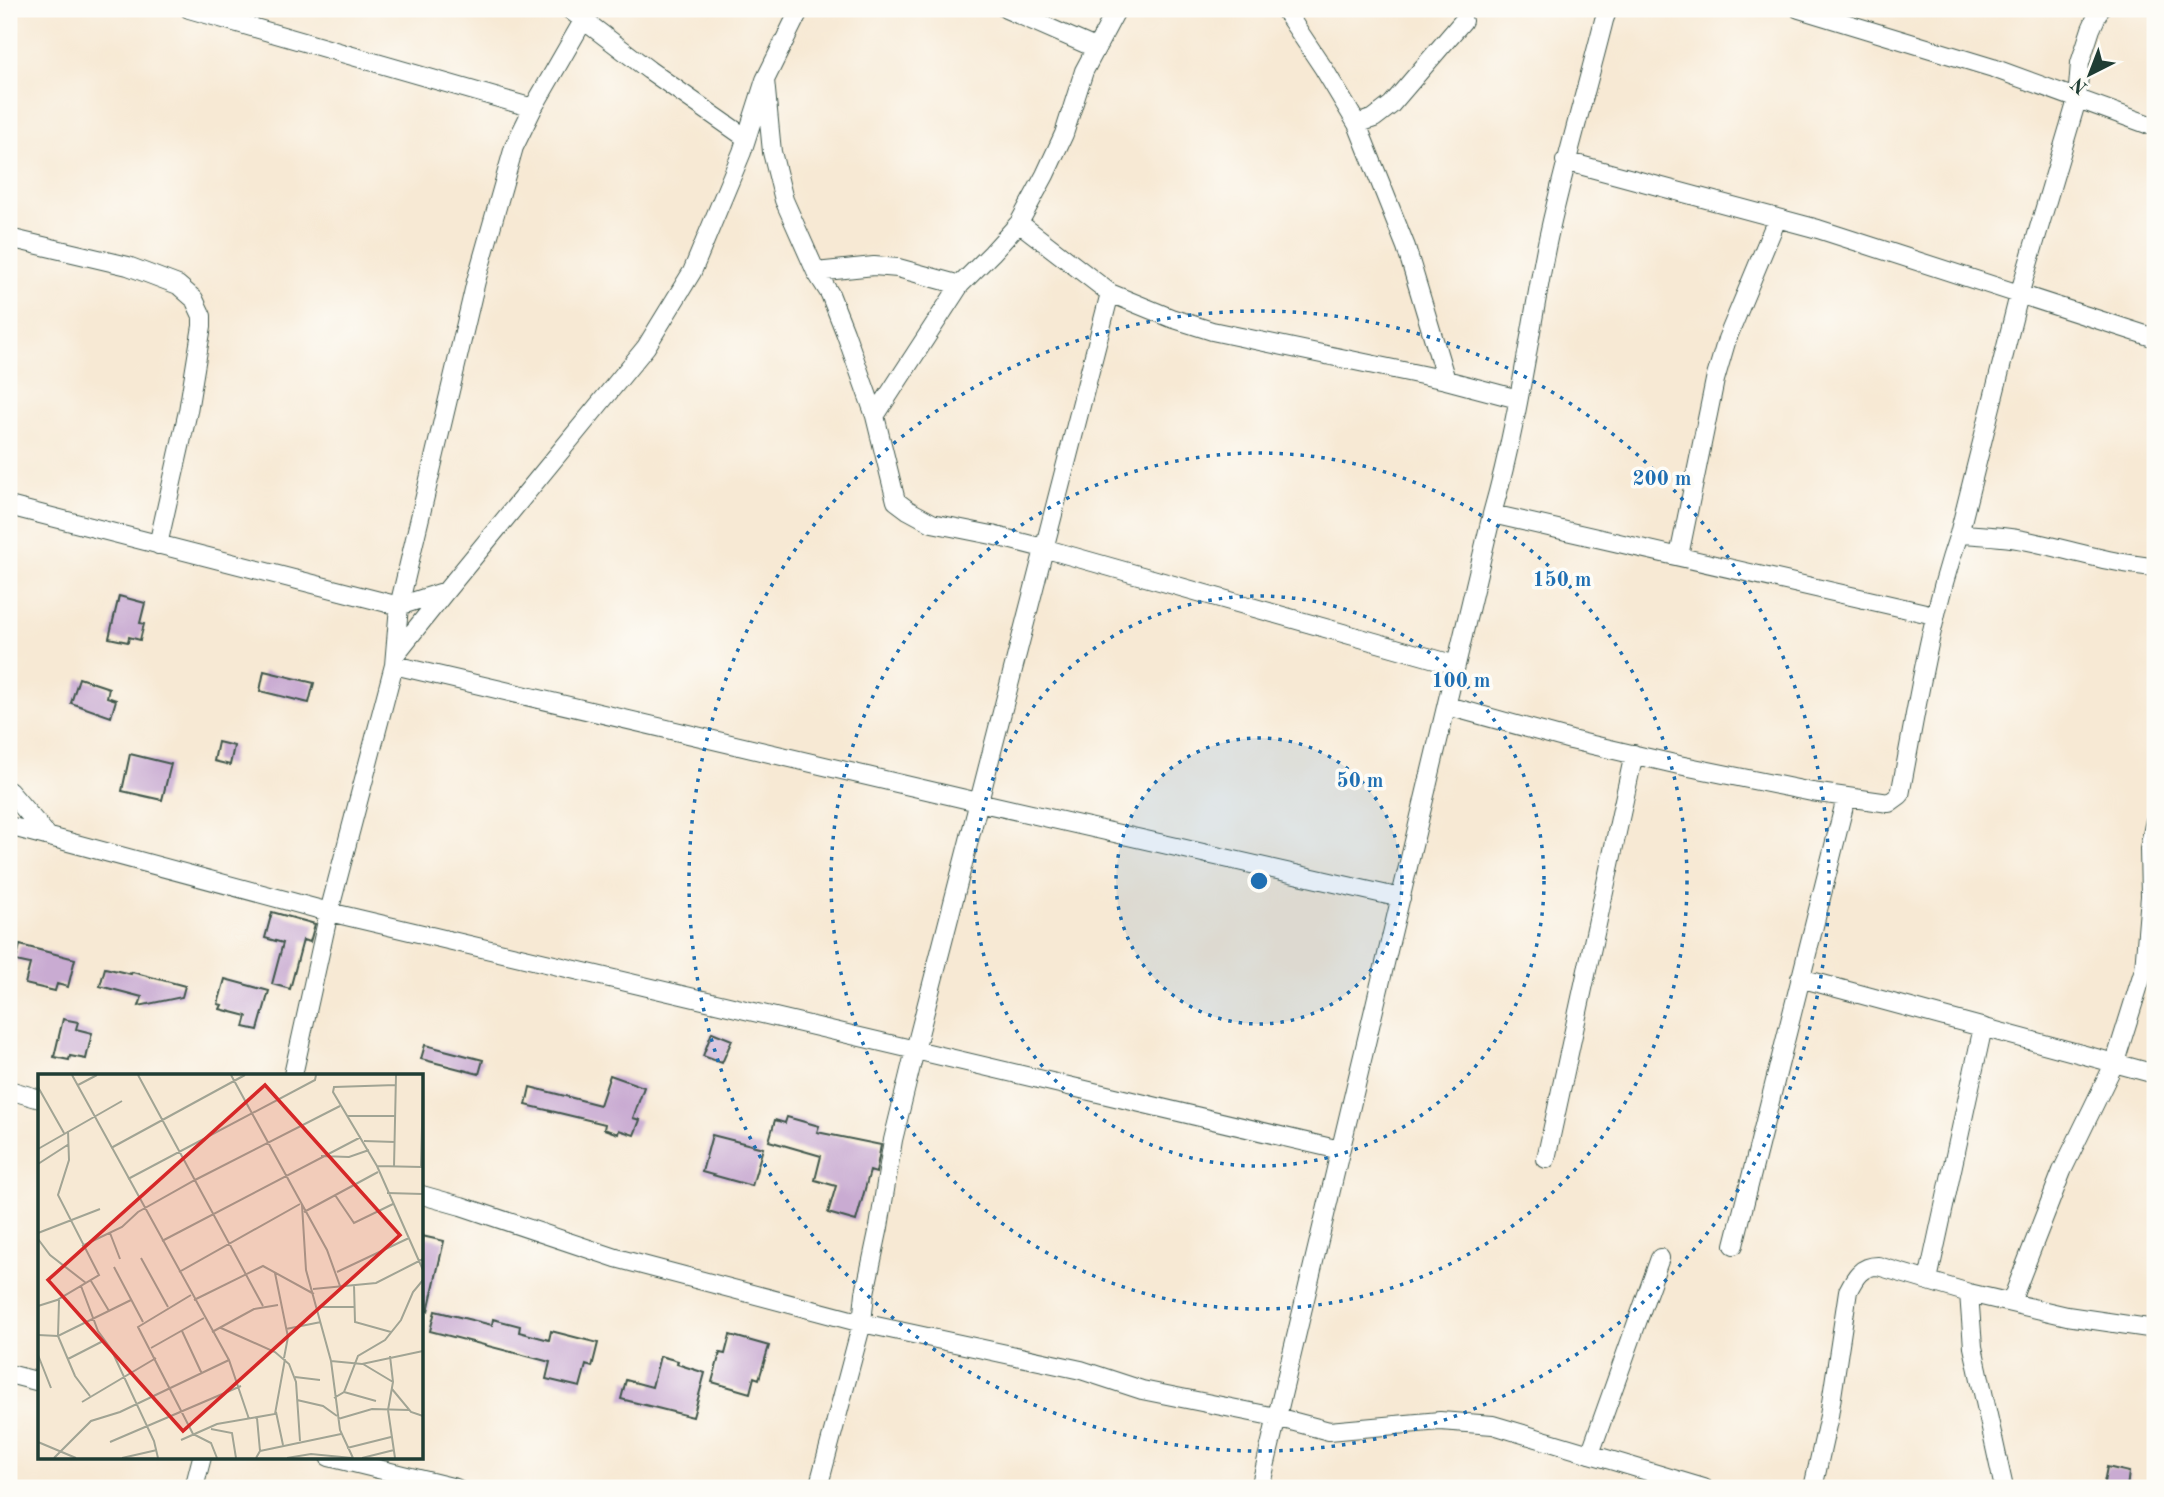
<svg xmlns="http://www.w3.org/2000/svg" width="2164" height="1497" font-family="'Old Standard TT',serif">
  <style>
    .building { fill: #c9abd2 }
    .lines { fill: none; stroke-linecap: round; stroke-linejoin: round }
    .street-casing { stroke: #3f574c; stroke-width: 20 }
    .street { stroke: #fff; stroke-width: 18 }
    .ring { fill: none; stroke: #1f6fb2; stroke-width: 3.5; stroke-dasharray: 3.5 7 }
    .inset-road { fill: none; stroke: #a1a494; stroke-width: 2 }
    .view { fill: #d62828; fill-opacity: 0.15; stroke: #d62828; stroke-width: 3.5 }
    .inset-edge { fill: none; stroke: #1f3d34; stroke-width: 3.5 }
    .centre { fill: #1f6fb2; stroke: #fdfcf7; stroke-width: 3.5 }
    .ring-label { font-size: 21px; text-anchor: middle; font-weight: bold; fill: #1f6fb2; stroke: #fdfcf7; stroke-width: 7; stroke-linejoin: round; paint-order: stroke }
  </style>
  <rect width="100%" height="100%" fill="#fdfcf7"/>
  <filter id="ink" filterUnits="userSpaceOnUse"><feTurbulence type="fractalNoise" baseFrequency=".0143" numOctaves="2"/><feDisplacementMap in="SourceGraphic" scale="14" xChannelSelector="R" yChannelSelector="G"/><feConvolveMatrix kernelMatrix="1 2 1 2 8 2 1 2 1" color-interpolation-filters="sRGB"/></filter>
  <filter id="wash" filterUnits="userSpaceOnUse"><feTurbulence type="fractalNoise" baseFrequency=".00686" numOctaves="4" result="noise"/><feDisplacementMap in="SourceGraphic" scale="28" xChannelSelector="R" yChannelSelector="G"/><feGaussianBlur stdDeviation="1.57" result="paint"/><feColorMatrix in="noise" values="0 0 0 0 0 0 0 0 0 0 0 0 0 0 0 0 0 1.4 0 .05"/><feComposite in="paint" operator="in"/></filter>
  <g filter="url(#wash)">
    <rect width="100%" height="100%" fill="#f7e9d4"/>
    <g id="blocks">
      <path class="building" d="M119,596L145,603L140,623L144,624L140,640L129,637L128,642L109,638Z
        M264,671L314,683L309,703L260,691Z
        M79,678L109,688L107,697L116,700L111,717L71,703Z
        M218,742L234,746L230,765L214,761Z
        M130,754L171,764L162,800L122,791Z
        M272,912L315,924L310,942L303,940L290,989L272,984L283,943L265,938Z
        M20,945L75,959L68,987L57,984L55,991L25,984L30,964L16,961Z
        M105,968L131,974L132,972L185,986L182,997L139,1006L142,997L100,986Z
        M225,979L269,991L258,1030L244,1027L247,1016L220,1009L222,1005L218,1004Z
        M63,1019L78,1022L76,1029L92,1033L86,1059L70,1056L69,1060L54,1057Z
        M712,1032L732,1040L722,1063L703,1056Z
        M425,1045L483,1060L479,1074L421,1059Z
        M610,1075L644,1087L633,1118L640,1120L634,1135L619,1130L618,1134L604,1129L605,1124L526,1105L530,1087L600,1105Z
        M787,1117L819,1126L817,1132L881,1145L876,1173L870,1171L856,1221L828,1213L836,1186L815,1180L821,1156L769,1141L775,1120L785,1123Z
        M712,1135L763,1148L752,1186L702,1172Z
        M422,1236L444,1241L428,1311L422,1310Z
        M435,1311L492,1325L493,1319L520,1326L519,1332L549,1340L551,1331L598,1343L592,1367L586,1365L580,1387L546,1379L550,1362L430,1331Z
        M730,1335L769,1346L759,1379L754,1377L750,1393L712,1382L720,1353L725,1354Z
        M660,1356L678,1361L677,1364L705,1373L693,1417L621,1399L626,1380L652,1387Z
        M2107,1467L2129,1472L2127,1488H2103Z"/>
    </g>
  </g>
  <g filter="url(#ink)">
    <use href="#blocks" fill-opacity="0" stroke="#3f574c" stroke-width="2"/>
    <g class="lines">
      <defs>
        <path id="street" d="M189,9L533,108
          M569,9L649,70L746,138
          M1006,9L1095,48
          M1284,9L1324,69L1357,124L1406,247L1446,380
          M1799,9L1993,68L2155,127
          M765,80L772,152L784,200L816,272L830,294L845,332L875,416L896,501L908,510L932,523L992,535L1043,548L1456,665
          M1357,124L1374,118L1391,105L1463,21
          M1565,161L1818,229L2155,338
          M1019,223L1110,293L1171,318L1212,331L1446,380L1518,399
          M9,238L128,266L178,285L194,299L202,316V326L188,411L158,545
          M816,272L874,266L898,268L960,285
          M875,416L960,285L992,253L1019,223L1045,175L1064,134L1084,71L1117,9
          M9,506L399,606L446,591
          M1492,514L1934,615
          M1959,534C1982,535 2005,536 2028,541C2071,550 2112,564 2155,567
          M1679,556L1715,380L1727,339L1777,219
          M395,655L446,591L646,347L692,272L742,152L765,80L800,9
          M394,665L978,802L1401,898
          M1448,706L1571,740L1679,765L1812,792L1889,803L1900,795C1917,707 1930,618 1959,534L2019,295L2077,100L2080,63L2091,29L2100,9
          M9,791L48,836
          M9,826L329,912L1340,1150
          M1800,978L2155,1074
          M293,1075L329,912L394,665L399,606L476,281L514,147L533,108L583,21
          M9,1090L40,1099
          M1546,1159L1634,754
          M422,1195L461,1206L616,1258L862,1323L1081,1370L1142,1390L1276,1417L1329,1431L1440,1421L1493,1425L1704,1488
          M1734,1245L1846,798
          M1928,1280L1983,1027
          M1969,1293L1973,1347L2004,1488
          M2011,1302L2062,1171L2115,1062L2144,969L2150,896L2149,849L2155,820
          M9,1374L40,1382
          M1590,1454L1660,1258
          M329,1457L456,1488
          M194,1488L202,1457
          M818,1488L862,1323L865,1293L879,1227L893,1140L915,1050L1110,293
          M1260,1488L1492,514C1517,427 1529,336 1546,248C1562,171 1585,96 1604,20L1608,9
          M1813,1488L1829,1416L1848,1291C1855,1277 1861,1266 1878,1266L1969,1293L2067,1316L2155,1329"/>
      </defs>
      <use href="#street" class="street-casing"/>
      <use href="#street" class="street"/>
    </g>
  </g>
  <circle cx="1259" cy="881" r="143" fill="#1f6fb2" fill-opacity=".12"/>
  <g class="ring">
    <circle cx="1259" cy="881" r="143"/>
    <circle cx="1259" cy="881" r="285"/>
    <circle cx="1259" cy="881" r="428"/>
    <circle cx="1259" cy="881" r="570"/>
  </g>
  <g transform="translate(38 1074)">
    <rect width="385" height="385" fill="#f7e9d4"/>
    <path class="inset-road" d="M34,1L191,286L211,345M100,1L225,232M193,1L289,176L302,212M40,11L59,1M358,11L296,13L295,18L339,92L385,196M0,13L26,59M309,42H357M326,67L357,68M73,74L207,1M0,75L84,27M283,82L311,83L331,76M0,90L31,70M339,92L384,93M356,93L358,1M383,93L385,12M90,105L277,6L278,1M349,119L385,120M297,121L316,149L355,130M264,131L268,196L293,287L302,356L315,384M266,138L340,98M0,159L62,135M72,159L82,185M0,165L12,181L48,209M124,167L323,63M44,172L84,153L100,138L157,106L302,32M103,184L130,233M76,193L105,248M141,198L262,130M299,198L371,164M237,199L250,263L246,284M53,207L71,237M316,211L317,248L353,258M43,212L60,257L73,275L116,367L120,384M275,215L338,209L385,185M153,221L100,253L155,360L173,369L179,384M21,226L20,262L37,302L52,322M156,226L225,192L276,220M0,232L19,226L61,201L20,121L31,86L30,57M281,233H316M183,254L237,278L251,290L258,308L262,367M248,255L283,248M144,257L164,300M174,258L216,235L240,231M0,261L20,262L93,226M113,274L166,244M0,281L13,314M352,282L355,308L350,336L357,384M30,285L67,266M293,287L324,290L385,277M325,290L355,308M257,303L282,306M354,315L373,338L385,342M306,318L338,327M296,324L306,318L320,282L347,266L363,246L375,218L385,206M259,326L285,332L299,342M44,328L118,284M238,338L245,371M300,345L334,335L371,336M173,355L194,359L198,384M143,366L179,350L237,340L247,285M0,368L38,384M72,368L203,312M309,374L353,363M222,377L303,360M16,384L53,347L82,338L191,286M84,384L119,376M218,384L222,377L219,344M249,384L273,380L314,384M324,384L356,376"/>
    <path class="view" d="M227,11L362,161L145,357L10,206Z"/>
    <rect width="385" height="385" class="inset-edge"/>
  </g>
  <circle cx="1259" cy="881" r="10" class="centre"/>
  <g class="ring-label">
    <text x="1662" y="485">200 m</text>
    <text x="1562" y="586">150 m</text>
    <text x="1461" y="687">100 m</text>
    <text x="1360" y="787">50 m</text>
  </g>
  <rect width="2164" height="1497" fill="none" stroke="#fdfcf7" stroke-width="35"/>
  <g transform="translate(2090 74) rotate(222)" stroke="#fdfcf7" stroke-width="5" paint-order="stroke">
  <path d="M0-5L12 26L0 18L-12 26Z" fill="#1f3d34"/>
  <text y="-10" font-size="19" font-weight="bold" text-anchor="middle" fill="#1f3d34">N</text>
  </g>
</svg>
